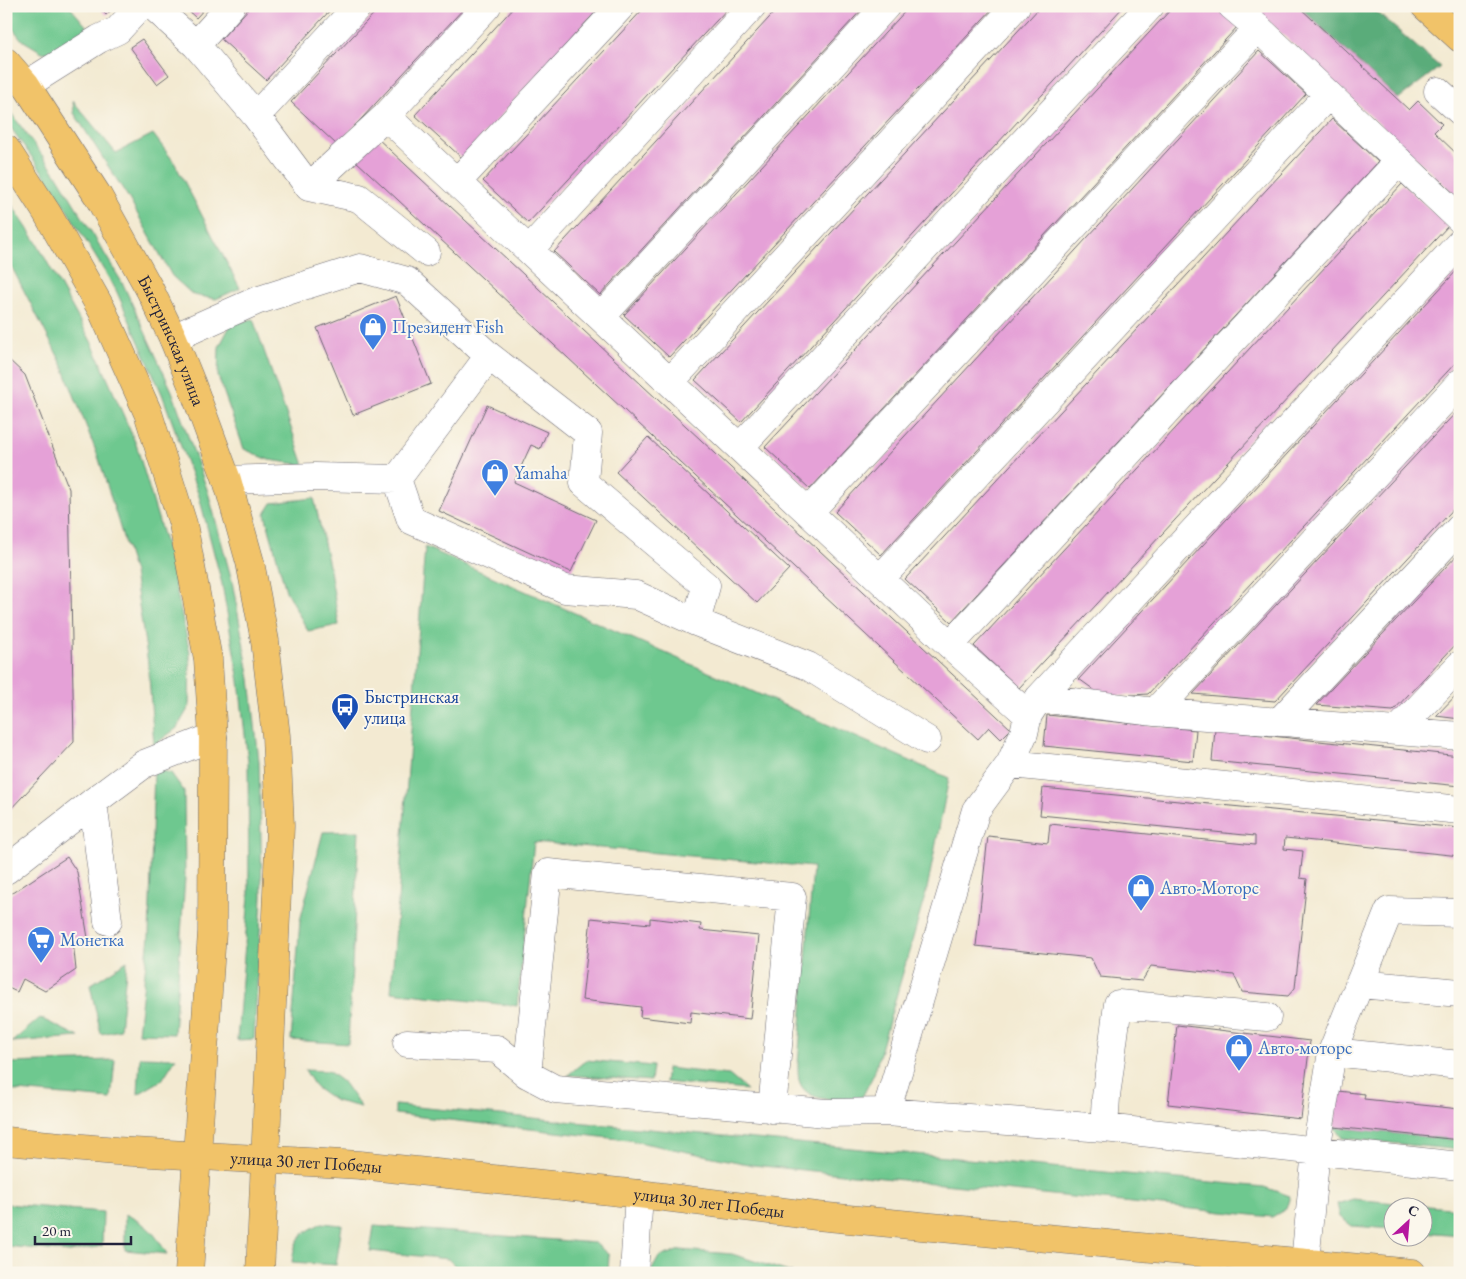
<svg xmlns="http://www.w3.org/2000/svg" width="1466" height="1279" font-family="'EB Garamond',serif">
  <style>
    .green { fill: #6ec88f; stroke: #487565 }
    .forest { fill: #5aac7a; stroke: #3e675a }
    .building { fill: #e5a1d7 }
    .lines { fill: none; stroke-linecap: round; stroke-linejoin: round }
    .minor-casing { stroke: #6b6870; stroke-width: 29 }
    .major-casing { stroke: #6b6870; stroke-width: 29 }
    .minor { stroke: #fff; stroke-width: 28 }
    .major { stroke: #f1c369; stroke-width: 28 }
    .labels { text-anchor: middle; stroke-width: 4; stroke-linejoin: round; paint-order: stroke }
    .shop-label { font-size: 18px; fill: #366cbe; stroke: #fbf7ec; text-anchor: start }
    .street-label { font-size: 18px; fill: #22223b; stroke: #fbf7ec }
    .transit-label { font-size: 18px; fill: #164399; stroke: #fbf7ec; text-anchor: start }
  </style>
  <rect width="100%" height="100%" fill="#fbf7ec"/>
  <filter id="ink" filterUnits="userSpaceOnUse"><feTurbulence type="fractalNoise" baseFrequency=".02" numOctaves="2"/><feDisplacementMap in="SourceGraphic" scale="10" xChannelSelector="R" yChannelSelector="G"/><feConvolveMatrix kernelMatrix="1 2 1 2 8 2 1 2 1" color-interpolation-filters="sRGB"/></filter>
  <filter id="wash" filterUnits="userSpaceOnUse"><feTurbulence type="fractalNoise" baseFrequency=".0096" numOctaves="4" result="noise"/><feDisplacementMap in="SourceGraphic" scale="20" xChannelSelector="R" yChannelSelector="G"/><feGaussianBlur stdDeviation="1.12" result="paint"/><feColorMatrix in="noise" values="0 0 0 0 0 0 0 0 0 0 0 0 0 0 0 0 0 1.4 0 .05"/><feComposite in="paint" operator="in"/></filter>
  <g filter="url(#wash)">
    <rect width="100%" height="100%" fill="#f3ead2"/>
    <path class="green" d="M6,6H69L94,35L59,55L42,52L22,40L6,20Z
      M73,101L116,153L153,134L174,162L240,288L216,299L193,295L172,276L128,197L74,113Z
      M6,106L58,177L123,284L172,391L208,492L232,581L250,679L259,761L261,840L262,896L254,1039L237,1040L249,896L248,762L239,681L222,584L199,496L162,394L116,290L51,184L6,121Z
      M6,196L35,240L92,343L136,444L168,552L190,653L189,707L177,728L154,745L148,663L134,573L99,459L62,364L6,256Z
      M253,319L304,465L269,460L244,449L218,376L219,347L231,324Z
      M314,498L330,570L339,625L308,631L286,591L265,514L272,503Z
      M425,547L949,778L927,889L874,1074L862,1097C843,1101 805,1104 799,1080C798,1075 798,1069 798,1064L813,867L534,842L517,1006L391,992Z
      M154,769L171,773L184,791L185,878L174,1034L138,1033L149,936Z
      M359,831L348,1044L291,1040L300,921L323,832Z
      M127,961L120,1030L101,1034L90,985Z
      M40,1018L79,1037L12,1042Z
      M140,1057L176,1058L162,1080L138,1094Z
      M115,1060L111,1099L6,1090V1063Z
      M586,1060L653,1066L651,1081L568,1075Z
      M667,1068L729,1075L747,1090L665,1082Z
      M305,1070L328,1071L344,1083L361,1107L336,1101L316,1088Z
      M395,1105L1264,1187L1290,1196L1286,1209L1272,1217L753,1165L628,1140L395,1114Z
      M1334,1127L1460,1140V1150L1342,1138Z
      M1353,1199L1460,1209V1235L1424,1232V1206H1394L1393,1229L1352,1226L1340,1217L1337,1204Z
      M6,1204L103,1212L102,1246L70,1252L6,1246Z
      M125,1214C148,1225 154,1232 167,1254L125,1250Z
      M322,1223L342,1225L336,1265L292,1262C295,1237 301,1234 322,1223Z
      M374,1226L595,1243L609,1255L608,1273H462L448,1259L370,1251Z
      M680,1250L732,1254L792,1273H650L659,1257Z"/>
    <path class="forest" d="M1298,6H1370L1440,67L1398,99Z"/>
    <g id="blocks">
      <path class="building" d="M98,6H116L106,15Z
        M183,6H207L196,18Z
        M251,6H334L266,80L221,39Z
        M381,6H466L337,145L291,102Z
        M515,6H601L462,158L415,115Z
        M646,6H730L528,223L483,181Z
        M780,6H865L600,295L554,252Z
        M910,6H995L669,357L624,315Z
        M1041,6H1124L741,422L695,380Z
        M1174,6H1216L1238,26L810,489L765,447Z
        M1252,6H1298L1409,110L1418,101L1442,124L1434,132L1460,157V199Z
        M142,39L169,75L157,84L130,47Z
        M1259,51L1306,94L881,555L835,512Z
        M1332,119L1378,162L951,622L905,579Z
        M376,137L1011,729L1001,739L989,727L978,739L355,160Z
        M1402,184L1448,226L1019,688L974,646Z
        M1460,267V358L1148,694L1104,697L1079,679Z
        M396,296L431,384L353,415L317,328Z
        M6,357L25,375L69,489L74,742L6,814V723L9,720L6,652Z
        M487,405L547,432L540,449L531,445L514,482L596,520L571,572L439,511Z
        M1460,408V502L1275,701L1193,694Z
        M648,437L789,569L757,603L616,472Z
        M1460,552V640L1393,711L1316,705Z
        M1460,691V719L1436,716Z
        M1047,715L1196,730L1193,761L1044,746Z
        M1215,730L1460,756V786L1212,761Z
        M1043,788L1460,828V856L1285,838L1284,849L1303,851L1300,878L1307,879L1295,988L1288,996L1242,992L1234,975L1151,966L1142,981L1100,977L1091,958L976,946L988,836L1048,843L1050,824L1255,845V836L1040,815Z
        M67,857L77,872L88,938L73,941L76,970L45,991L23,979L17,992L6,987V897Z
        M591,918L650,924V918L701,924L700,930L759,936L750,1019L691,1012L690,1023L640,1017L641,1007L582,1000Z
        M1177,1025L1310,1041L1301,1119L1168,1104Z
        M1338,1091L1365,1094L1364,1099L1460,1109V1140L1334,1127Z"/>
    </g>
  </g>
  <g filter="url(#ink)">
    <use href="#blocks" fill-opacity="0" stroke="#6b6870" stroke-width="1"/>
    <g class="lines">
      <defs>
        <path id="minor" d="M153,6L196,45L256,116L309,187L359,198L426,252
          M1232,6L1258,28L1460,219
          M196,45L231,6
          M26,85L99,39L118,30L140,6
          M1438,91L1460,111
          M256,116L358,6
          M386,116L950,645L1028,715
          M457,182L621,6
          M309,187L386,116L487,6
          M1460,243L1039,698L1028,715L1024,733L1010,764L976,810L886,1112L1104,1128L1460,1166
          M529,250L752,6
          M601,317L886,6
          M173,338L256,301L360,268L407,281L489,356
          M670,382L1016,6
          M740,447L1150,6
          M397,479L411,520L565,589L636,595L696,622L808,666L927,740
          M227,480L315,477L397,479L489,356L588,433L584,483L706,586L696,622
          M809,512L1258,28
          M880,579L1328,95
          M950,645L1399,161
          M1039,698L1155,712L1460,736
          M1155,712L1460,383
          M1279,722L1460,528
          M1397,731L1460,665
          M1010,764L1460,810
          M93,802L108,921
          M6,870L93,802L144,764L213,737
          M1359,984L1460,993
          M407,1043L497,1049L527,1074L555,1089L826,1113L886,1112
          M1332,1052L1460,1065
          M527,1074L548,873L792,897L772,1109
          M1104,1128L1106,1097L1118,1004L1267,1017
          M1305,1262L1316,1151L1332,1052L1389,911L1460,913
          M634,1273L639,1194"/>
        <g id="major">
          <path d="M1425,6L1460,38"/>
          <path id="s1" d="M6,62L26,85L98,196L150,290L173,338L192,385L227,480L250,562L265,641L276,736L280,826L260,1273"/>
          <path d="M6,149L47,213L102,310L148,413L183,524L208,659L213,737L212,932L189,1273"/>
          <path id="s2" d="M6,1141L116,1151L360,1165L639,1194L817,1216L1412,1273"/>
        </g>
      </defs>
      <use href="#minor" class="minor-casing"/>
      <use href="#major" class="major-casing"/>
      <use href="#minor" class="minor"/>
      <use href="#major" class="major"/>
    </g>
  </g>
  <defs>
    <symbol id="shop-pin" viewBox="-11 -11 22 30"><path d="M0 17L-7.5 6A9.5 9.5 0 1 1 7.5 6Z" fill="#3f7fe0" stroke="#fbf7ec"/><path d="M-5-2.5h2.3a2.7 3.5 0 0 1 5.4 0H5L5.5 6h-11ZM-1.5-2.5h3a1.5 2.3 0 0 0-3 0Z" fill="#fff"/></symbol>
    <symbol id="bus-pin" viewBox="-11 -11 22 30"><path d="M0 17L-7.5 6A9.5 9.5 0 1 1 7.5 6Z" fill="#1a4fb4" stroke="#fbf7ec"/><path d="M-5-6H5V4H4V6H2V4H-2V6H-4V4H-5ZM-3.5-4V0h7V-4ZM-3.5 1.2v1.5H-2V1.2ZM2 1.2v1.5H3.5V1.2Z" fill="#fff"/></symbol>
    <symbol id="supermarket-pin" viewBox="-11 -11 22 30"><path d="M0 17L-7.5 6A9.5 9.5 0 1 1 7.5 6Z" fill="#3f7fe0" stroke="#fbf7ec"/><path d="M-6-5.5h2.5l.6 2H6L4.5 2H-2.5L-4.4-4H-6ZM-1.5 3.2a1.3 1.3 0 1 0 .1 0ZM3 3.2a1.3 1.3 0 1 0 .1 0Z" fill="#fff"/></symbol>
  </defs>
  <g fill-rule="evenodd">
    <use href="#shop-pin" x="357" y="311" width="32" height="43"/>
    <use href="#shop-pin" x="479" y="457" width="32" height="43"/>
    <use href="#bus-pin" x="329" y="691" width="32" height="43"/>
    <use href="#shop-pin" x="1125" y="872" width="32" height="43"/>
    <use href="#supermarket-pin" x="25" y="924" width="32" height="43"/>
    <use href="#shop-pin" x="1223" y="1032" width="32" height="43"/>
  </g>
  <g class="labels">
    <g class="shop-label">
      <text x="392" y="333">Президент Fish</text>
      <text x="514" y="479">Yamaha</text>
      <text x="1160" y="894">Авто-Моторс</text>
      <text x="60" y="946">Монетка</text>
      <text x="1258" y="1054">Авто-моторс</text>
    </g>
    <g class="street-label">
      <text dy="6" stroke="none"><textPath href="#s1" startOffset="325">Быстринская улица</textPath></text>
      <text dy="6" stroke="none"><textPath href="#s2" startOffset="301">улица 30 лет Победы</textPath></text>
      <text dy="6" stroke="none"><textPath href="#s2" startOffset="706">улица 30 лет Победы</textPath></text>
    </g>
    <g class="transit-label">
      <text x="364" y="703">Быстринская<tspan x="364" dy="21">улица</tspan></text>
    </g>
  </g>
  <rect width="1466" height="1279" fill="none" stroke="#fbf7ec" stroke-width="25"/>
  <g transform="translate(1408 1222) rotate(26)"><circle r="24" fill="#fbf7ec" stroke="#a4a2a5"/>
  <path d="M0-4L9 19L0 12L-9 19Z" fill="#b5179e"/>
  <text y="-8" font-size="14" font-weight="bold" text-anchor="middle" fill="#22223b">С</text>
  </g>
  <path d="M35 1236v8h96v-8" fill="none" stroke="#22223b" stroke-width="2.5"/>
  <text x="42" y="1236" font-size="15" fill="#22223b" stroke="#fbf7ec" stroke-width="4" paint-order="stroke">20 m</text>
</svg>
